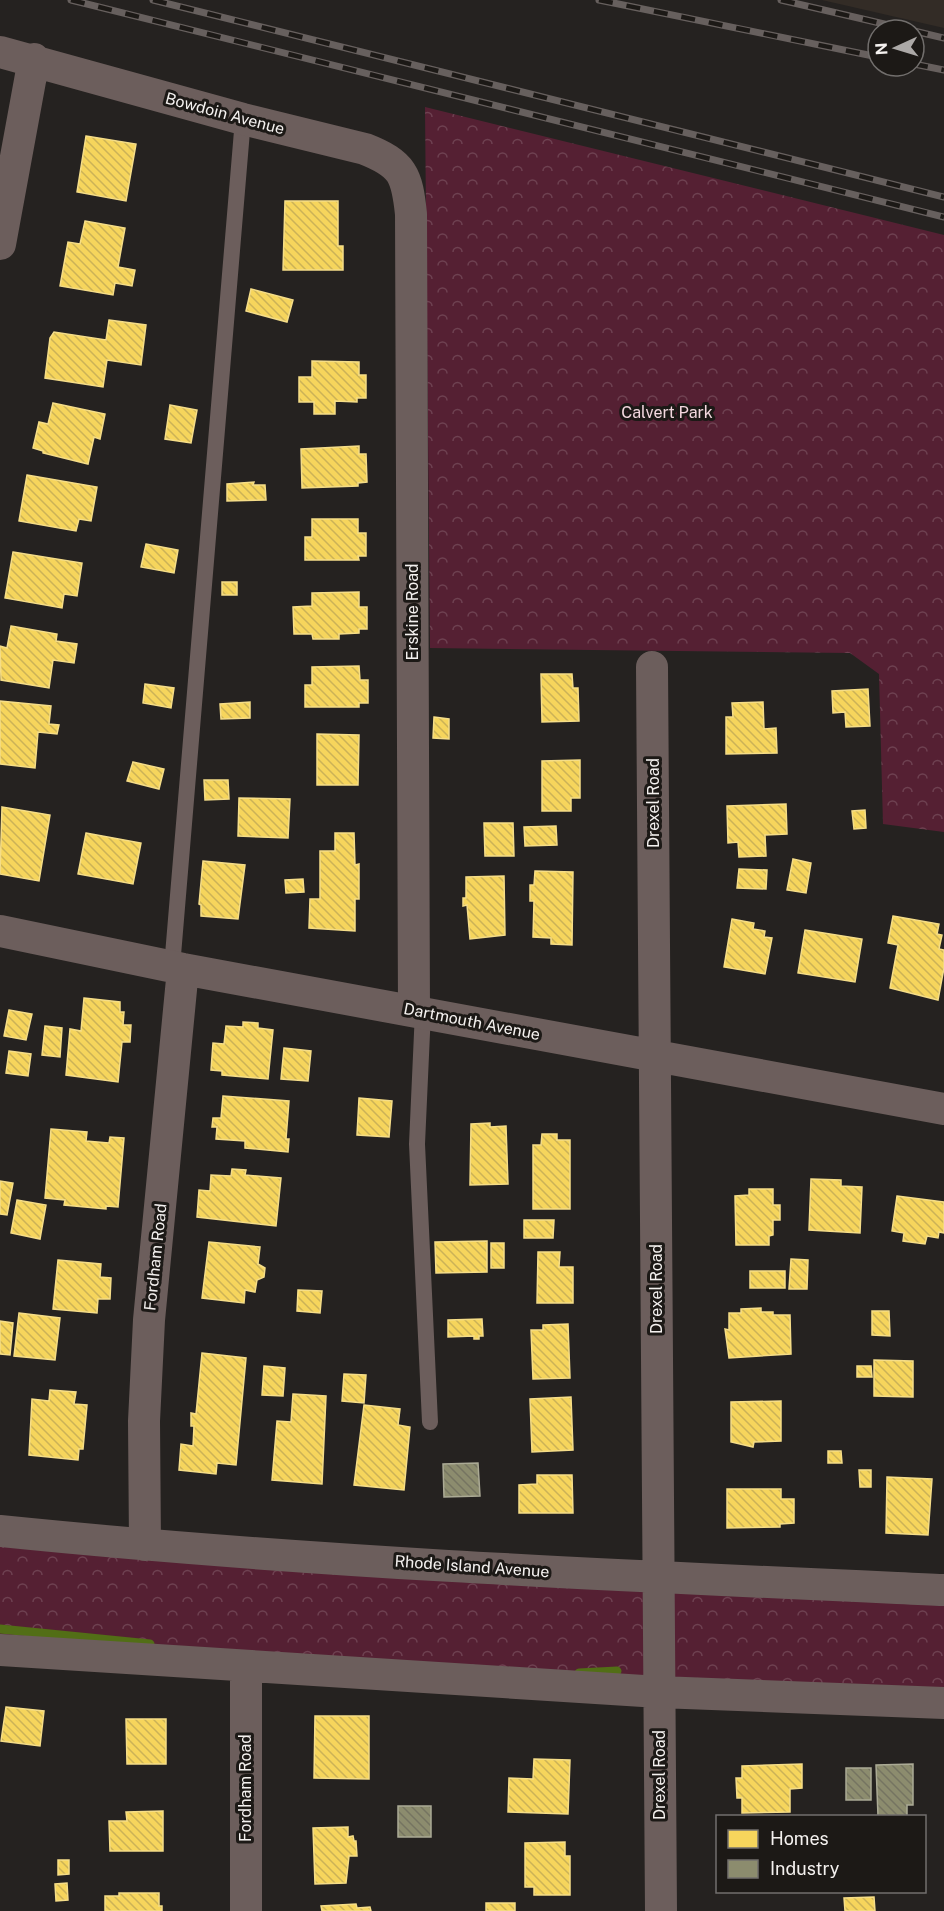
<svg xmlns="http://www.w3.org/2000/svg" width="944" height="1911" font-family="'Public Sans',sans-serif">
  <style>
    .built { fill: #332c26 }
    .park { fill: url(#park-crowns) }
    .homes { fill: url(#homes-back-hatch); stroke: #f5dd88; stroke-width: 1.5 }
    .industry { fill: url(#industry-back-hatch); stroke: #abaa95; stroke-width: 1.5 }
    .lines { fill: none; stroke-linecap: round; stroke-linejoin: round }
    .stream { stroke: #526e16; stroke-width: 9 }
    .lane { stroke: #6c5e5c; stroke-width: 16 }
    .street { stroke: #6c5e5c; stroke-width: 32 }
    .rail-casing { stroke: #67605e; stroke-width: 7 }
    .rail { stroke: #1c1916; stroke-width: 4.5; stroke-dasharray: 14; stroke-linecap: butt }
    .labels { text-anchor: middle; stroke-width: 6; stroke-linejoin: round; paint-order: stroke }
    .street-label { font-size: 16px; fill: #f4f1ef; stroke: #1c1916 }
    .park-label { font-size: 16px; fill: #f3d8df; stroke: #1c1916 }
  </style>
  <defs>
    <pattern id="park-crowns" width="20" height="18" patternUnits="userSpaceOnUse" patternTransform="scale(1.5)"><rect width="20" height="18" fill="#552033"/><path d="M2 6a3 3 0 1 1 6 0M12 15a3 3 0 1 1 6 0" fill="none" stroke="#6e4151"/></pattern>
    <pattern id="homes-back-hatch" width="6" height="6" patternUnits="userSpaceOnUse" patternTransform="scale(1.5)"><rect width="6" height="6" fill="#f6d55c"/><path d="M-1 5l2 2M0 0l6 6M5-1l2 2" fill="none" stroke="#cbb257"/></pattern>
    <pattern id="industry-back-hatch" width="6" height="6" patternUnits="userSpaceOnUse" patternTransform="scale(1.5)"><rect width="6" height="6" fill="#8c8c6e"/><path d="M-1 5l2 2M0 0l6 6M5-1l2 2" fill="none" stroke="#757461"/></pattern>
  </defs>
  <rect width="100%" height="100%" fill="#252220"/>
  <path class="built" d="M822,0H944V28Z"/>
  <path class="park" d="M425,107L944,235V832L883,824L879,674L850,653L430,648Z
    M0,1540L944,1590V1704L659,1692L0,1650Z"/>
  <path class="homes" d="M86,136L136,144L126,201L77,192Z
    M285,201H338V246H343V270H283Z
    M85,221L125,228L118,267L135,270L132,286L115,283L113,295L60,286L68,242L80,244Z
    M251,289L293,300L287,322L246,311Z
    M109,320L146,325L141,365L107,360L103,387L45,378L50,338L54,332L106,340Z
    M312,361L359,362V375H366V398H357V402L335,401V414H314V402H299V377H312Z
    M53,403L105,414L100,439L94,437L88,464L43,453V451L33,448L39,422L48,424Z
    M170,405L197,410L191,443L165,439Z
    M359,446V454H366L367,482L358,483V486L302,488L301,449Z
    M27,475L97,487L91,521L79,519L76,531L19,521Z
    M254,482L253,485H265L266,500L227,501V484Z
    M312,519H358V533H366V556H358L359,560H305V537H312Z
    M146,544L178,550L174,573L141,567Z
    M13,552L82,563L77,596L64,594L62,608L5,598Z
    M222,582H237V595H222Z
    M359,592V607H367V629H359V633L339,634V639H313L312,634H294L293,607L312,606V593Z
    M11,626L57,634L56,641L77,644L74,663L53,660L49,688L1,680L0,646L7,648Z
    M359,666L360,680H368V703H359V707H305V685H312V667Z
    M541,674H572L573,688H578L579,721L542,722Z
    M145,684L174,688L171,708L143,703Z
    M868,689L870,726L846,727L845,712L833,713L832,691Z
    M0,701L51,706L49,724L59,725L57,734L38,732L35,768L0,764Z
    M250,702V718L221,719L220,704Z
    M763,702L764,729L776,728L777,753L726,754V717H733L732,703Z
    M434,717L449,719V739L433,738Z
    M317,734L359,735L358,785H317Z
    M580,760V798H571V811H542V761Z
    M133,762L164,769L159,789L127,781Z
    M204,780H228L229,799L205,800Z
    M239,798L290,799L288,838L238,836Z
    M786,804L787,834L765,835L766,856L739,857L738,842L728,843L727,806Z
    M2,807L50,815L39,881L0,874Z
    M865,810L866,828L854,829L852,811Z
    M484,823H513L514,856H485Z
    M556,826L557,845L525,846L524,827Z
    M86,833L141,843L133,884L78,874Z
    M335,833H354L355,865L359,864V899H355V931L309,928L310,899H320V851H335Z
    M793,859L811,863L806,893L787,890Z
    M203,861L245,865L238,919L201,916V905L199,904Z
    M739,869L767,870L766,889L737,888Z
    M535,871L573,872L572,945L551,944V938L533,937L534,901H530V885H534Z
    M504,876L505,935L470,939L467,905L463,906V898H466V877Z
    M303,879L304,892L286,893L285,880Z
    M893,916L939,924L937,934L942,935L939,949L944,950V968L938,1000L890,988L898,945L888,943Z
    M732,919L754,923L753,929L765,931L764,937L772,938L765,974L724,967Z
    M805,930L862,939L855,982L798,973Z
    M84,998L120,1002V1012H124L123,1025H131L130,1042H122L118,1082L66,1075L70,1029L81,1031Z
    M9,1010L32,1014L26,1040L4,1036Z
    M243,1022L258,1023V1028L273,1030L268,1079L222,1075V1071L211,1070L213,1043L224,1044L226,1026L243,1027Z
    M45,1026L62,1028L60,1057L42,1055Z
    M284,1048L311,1051L308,1081L281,1079Z
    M9,1051L31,1054L28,1076L6,1073Z
    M223,1096L289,1101L286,1139H289L288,1152L245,1148V1141L216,1139L217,1127H212L213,1118H221Z
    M359,1098L392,1101L389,1137L357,1135Z
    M490,1123V1127L506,1126L508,1184L470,1185L471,1124Z
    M51,1129L87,1132L86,1141L109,1143L110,1137L124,1138L118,1207L106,1206V1209L64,1205L65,1200L45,1198Z
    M542,1134H557V1140H570V1209H533V1145H541Z
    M232,1169L246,1170L245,1175L281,1178L276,1226L197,1217L199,1190L210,1191L211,1175L231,1176Z
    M811,1179L841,1180V1186L862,1187L860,1233L809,1230Z
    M0,1181L13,1183L7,1215L0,1214Z
    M749,1189H773V1205H780V1220H773V1235L769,1236V1245H736L735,1196L749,1195Z
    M897,1196L944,1202V1233L939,1232L938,1238L927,1236L925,1244L903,1241L904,1233L892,1231Z
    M17,1200L46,1205L40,1239L11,1233Z
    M524,1220H554L553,1238H524Z
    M487,1241V1272L436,1273L435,1242Z
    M209,1242L260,1247L258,1264L265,1268L264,1277L257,1280L255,1292L245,1290L244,1303L202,1298Z
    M491,1243H504V1268H491Z
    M538,1252H560L559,1267H573V1303H537Z
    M791,1259L808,1260L807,1289H789Z
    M58,1260L101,1264L100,1277L111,1278L110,1299H98L97,1313L53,1309Z
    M750,1271H785V1288H750Z
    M298,1290L322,1291L320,1313L297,1311Z
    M761,1308V1312H773V1315H790L791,1354L729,1358L725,1329L729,1330V1313H741V1309Z
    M872,1311H889L890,1336L872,1335Z
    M19,1313L60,1318L55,1360L14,1356Z
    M482,1319L483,1336H479V1339H474V1336L448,1337V1320Z
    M0,1321L13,1323L10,1355L0,1354Z
    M568,1324L570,1378L533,1379L531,1330H543V1325Z
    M202,1353L246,1358L236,1465L217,1463L216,1474L179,1470L181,1444L193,1446L194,1426H191V1413L196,1414Z
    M874,1360L913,1361V1397L874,1396Z
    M264,1366L285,1368L283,1396L262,1395Z
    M857,1366H871L872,1377H857Z
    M344,1374L366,1375L364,1403L342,1401Z
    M50,1390L76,1392L74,1404L87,1405L83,1449H79L78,1460L29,1455L32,1399L49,1401Z
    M293,1394L326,1396L322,1484L272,1480L277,1421L291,1422Z
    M571,1397L573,1450L532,1452L530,1399Z
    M781,1401V1441L754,1442L753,1447L731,1442V1402Z
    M364,1405L400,1409L398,1425L410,1427L404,1490L354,1485Z
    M828,1451H841L842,1463H828Z
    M859,1470H871V1487H860Z
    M537,1475H572L573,1513H519V1485L537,1484Z
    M887,1477L932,1479L928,1535L886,1533Z
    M727,1489H781V1499H794V1523L780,1524V1527L727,1528Z
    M6,1707L44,1711L40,1746L1,1741Z
    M315,1716H369V1779L314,1778Z
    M126,1719H166V1764H127Z
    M534,1759L570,1760L568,1814L508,1812L509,1778L533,1779Z
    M802,1764V1788L790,1789V1812L742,1813V1798H737L736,1778H742V1766Z
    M163,1811V1851H110L109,1821H127L126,1812Z
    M348,1827V1837L353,1836L354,1841H356L357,1856H349L346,1883L315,1884L313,1828Z
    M565,1842V1856H570V1895H534V1887H525V1843Z
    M58,1860H69V1874L58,1875Z
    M67,1883L68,1900L56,1901L55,1884Z
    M119,1893H159V1906H162V1911H105V1896H119Z
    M874,1897L875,1911H845L844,1898Z
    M486,1903H515V1911H486Z
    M356,1904L357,1908L370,1907L371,1911H322L321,1906Z"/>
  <path class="industry" d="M478,1463L480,1496L444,1497L443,1464Z
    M913,1764V1805H907V1816H878L876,1765Z
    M846,1768H871V1800H846Z
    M398,1806H431V1837H398Z"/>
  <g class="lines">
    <path class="stream" d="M0,1629L150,1644
      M579,1673L617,1671"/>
    <path class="lane" d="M172,967L243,119
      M423,1011L417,1144L430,1422"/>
    <path class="street" d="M0,52L243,119L365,149C403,164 407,175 411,214L414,1010
      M0,244L34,59
      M652,667L661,1911
      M0,931L183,969L944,1109
      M0,1531C314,1563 629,1576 944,1590
      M145,1545L144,1421L149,1320L183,969
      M0,1650L659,1692L944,1703
      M246,1666V1911"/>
    <defs>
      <path id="rail" d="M71,0L944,217
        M153,0L944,197
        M599,0L878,57
        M781,0L910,30
        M914,31L944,38
        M914,64L944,70"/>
    </defs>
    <use href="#rail" class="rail-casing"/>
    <use href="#rail" class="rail"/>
  </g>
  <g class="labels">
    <g class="street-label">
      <text transform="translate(225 113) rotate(15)" y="6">Bowdoin Avenue</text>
      <text transform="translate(412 612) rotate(-90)" y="6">Erskine Road</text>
      <text transform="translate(653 803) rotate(-90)" y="6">Drexel Road</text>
      <text transform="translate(472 1021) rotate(11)" y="6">Dartmouth Avenue</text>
      <text transform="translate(155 1257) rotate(-84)" y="6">Fordham Road</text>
      <text transform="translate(656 1289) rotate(-90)" y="6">Drexel Road</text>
      <text transform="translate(472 1566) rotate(4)" y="6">Rhode Island Avenue</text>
      <text transform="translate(659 1775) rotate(-90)" y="6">Drexel Road</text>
      <text transform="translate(245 1788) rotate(-90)" y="6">Fordham Road</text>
    </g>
    <g class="park-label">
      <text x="667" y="418">Calvert Park</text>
    </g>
  </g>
  <rect x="716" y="1815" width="210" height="78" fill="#1c1916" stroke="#726f6d" stroke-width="1.5"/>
  <rect x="728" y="1830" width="30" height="18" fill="#f6d55c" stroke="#726f6d" stroke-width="1.5"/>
  <text x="770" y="1845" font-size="18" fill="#f4f1ef">Homes</text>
  <rect x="728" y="1860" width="30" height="18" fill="#8c8c6e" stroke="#726f6d" stroke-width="1.5"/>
  <text x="770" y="1875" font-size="18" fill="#f4f1ef">Industry</text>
  <g transform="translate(896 48) rotate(266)"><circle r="28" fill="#1c1916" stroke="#726f6d" stroke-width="1.5"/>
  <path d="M0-4.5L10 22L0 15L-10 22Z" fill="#aca9a7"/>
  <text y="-9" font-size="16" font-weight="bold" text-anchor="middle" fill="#f4f1ef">N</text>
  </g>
</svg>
